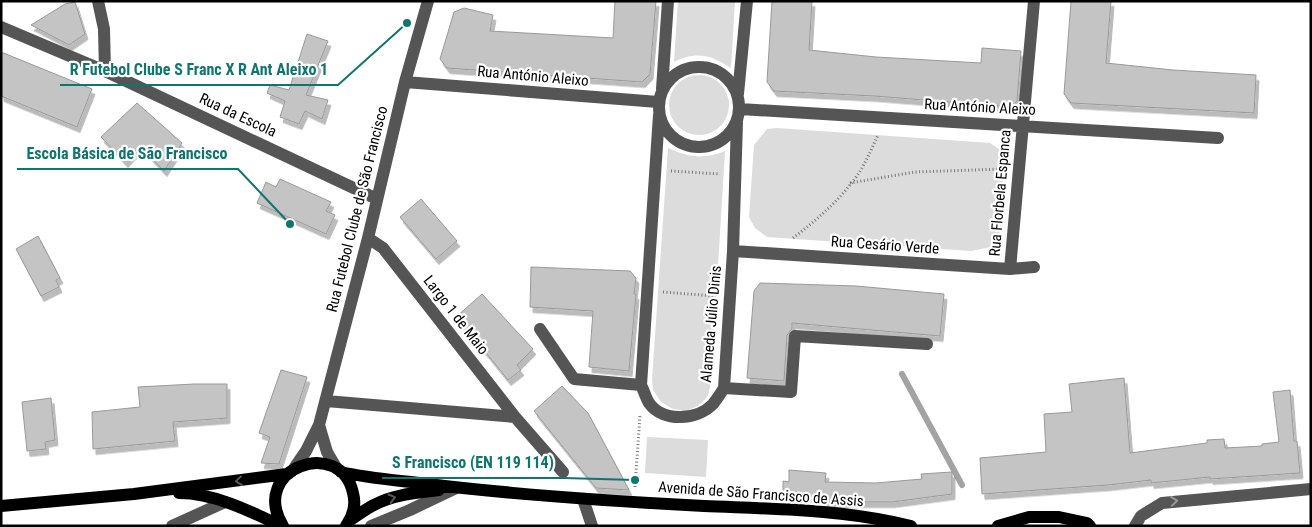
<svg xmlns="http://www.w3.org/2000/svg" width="1312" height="527" font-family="'Roboto Condensed',sans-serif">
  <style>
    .green { fill: #dcdcdc }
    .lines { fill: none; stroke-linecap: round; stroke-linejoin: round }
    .stream { stroke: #a3a3a3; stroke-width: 6 }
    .building { fill: #c4c4c4; stroke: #999; filter: url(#shadow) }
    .path { stroke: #777; stroke-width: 3; stroke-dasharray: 1 2.5; stroke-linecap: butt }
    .minor { stroke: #555; stroke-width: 12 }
    .major { stroke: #000; stroke-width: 12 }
    .oneway { stroke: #595959 }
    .oneway2 { stroke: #999 }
    .labels { text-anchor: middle; stroke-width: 4.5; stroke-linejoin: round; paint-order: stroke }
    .street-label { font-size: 15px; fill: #000; stroke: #fff }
    .leader { fill: none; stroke: #0f766e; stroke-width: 2 }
    .callout-dot { fill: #0f766e; stroke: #fff; stroke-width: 2 }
    .callout-label { font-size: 16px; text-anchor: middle; font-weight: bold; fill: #0f766e; stroke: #fff; stroke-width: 4.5; stroke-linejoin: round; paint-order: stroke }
  </style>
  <defs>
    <filter id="shadow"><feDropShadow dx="3" dy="5.5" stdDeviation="0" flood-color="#0004"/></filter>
  </defs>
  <rect width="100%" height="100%" fill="#fff"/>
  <path class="green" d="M678,1H735L731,68C710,55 697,51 674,62Z
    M669 105a30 30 0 1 1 60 0a30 30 0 1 1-60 0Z
    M777,128L990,143C1004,152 1008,156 1004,173L1001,228L996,246L971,251L767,237L755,228L749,217L754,145L767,129Z
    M668,148C688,157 704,160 725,151L711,382L708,396L699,405L687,411L673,409L661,402L653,390L652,379Z
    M647,437L708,440L706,477L645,473Z"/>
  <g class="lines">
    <path class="stream" d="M902,374L962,485"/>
  </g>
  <path class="building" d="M615,1H656L650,74L642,82L447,68L440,59L454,12L464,8L493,15L490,31L613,38Z
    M772,1H812L809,50L876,57L981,63L982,48L1021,51L1017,101L1011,107L874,96L774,91L767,82Z
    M1071,1H1111L1106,63L1173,70L1256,75L1254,113L1071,103L1064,94Z
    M75,2L85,34L69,45L31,25L65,4Z
    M307,34L328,41L306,95L328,100L322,119L305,111L299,124L280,117L285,101L267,93L270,85L289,90Z
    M1,52L92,89L77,127L1,96Z
    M137,103L182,143L164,171L140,146L125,162L101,137Z
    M280,179L331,202L326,211L335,215L326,234L257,203L266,182L276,187Z
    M421,199L457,241L436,259L400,217Z
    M38,236L60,278L56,280L59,287L41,296L16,249Z
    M531,267L630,271L636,278L634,294H636L629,371L589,367L593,311L530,307Z
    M760,283L856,286L944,294L940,336L792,323V329L787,335L784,381L747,378L754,291Z
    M482,294L533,349L517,365L521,370L508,380L487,354L455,318Z
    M281,370L307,377L279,464L261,463L270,437L259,433Z
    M1124,378L1130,453L1207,443V440L1224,439L1225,448L1262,446V444L1279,442L1273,392L1290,390L1294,441H1297L1300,473L1210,479V477L1151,483V480L1108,485L982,494L980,458L1046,452L1044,414L1072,412L1069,384Z
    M194,384H227V418L173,422L175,441L93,449L92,412L140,407L138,387Z
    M562,386L588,413L629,490L596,488L534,411Z
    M51,398L55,440L45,442L46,449L27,451L22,402Z
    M789,470L826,473L825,482L876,483L922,479L921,474L952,472V494L892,502H824V497L783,495V481L789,482Z"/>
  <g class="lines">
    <path class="path" d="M671,171L720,174
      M850,183L915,172L1004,169
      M793,238C818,219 841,199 859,173C866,162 872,148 878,135
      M663,292L714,296
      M635,487L640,416"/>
    <path class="minor" d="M98,1L104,29L105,71
      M1,27L105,71L377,199
      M659 107a40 40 0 1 1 80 0a40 40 0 1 1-80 0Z
      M405,82L658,102
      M662,89L668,1
      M738,94L747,1
      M740,109L1218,138
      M659,115L641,385C644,391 646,398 649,403C663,423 698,420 713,404C717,399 721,393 724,388L733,251L737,122
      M368,238L383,248L515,417L563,472
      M733,251L1010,269L1034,267
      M1010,269L1034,1
      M540,329L574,379L641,385
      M724,388L791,392L795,336L927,344
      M326,401L515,417
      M319,425L327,452L337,469
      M295,467L306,451L319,425L368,238L405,82L428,1
      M583,499L592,526
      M172,526L225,502
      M371,526L410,510L456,488
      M1135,526L1141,516L1162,503L1311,489"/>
    <path class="major" d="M341,472C367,478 394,480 420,483C514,495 609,501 704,506C773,509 843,509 911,526
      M179,493C214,493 250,511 281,526
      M1,506L134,494L287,474
      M349,521C358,515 367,508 376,504C395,494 418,493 439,490
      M283,526C248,468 341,436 353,493C356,504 353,516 346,526
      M998,526L1029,517H1059L1087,523L1090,526"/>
  </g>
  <defs><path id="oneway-chevron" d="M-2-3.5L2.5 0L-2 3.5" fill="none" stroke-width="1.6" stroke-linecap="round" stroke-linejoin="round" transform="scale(1.25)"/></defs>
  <g class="oneway">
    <use href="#oneway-chevron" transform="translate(239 481) rotate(173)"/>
    <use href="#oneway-chevron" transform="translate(392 498) rotate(-16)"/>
  </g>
  <use class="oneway2" href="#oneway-chevron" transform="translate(1174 501) rotate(-6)"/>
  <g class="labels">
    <g class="street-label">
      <text transform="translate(533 76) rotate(5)" y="5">Rua António Aleixo</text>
      <text transform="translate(980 107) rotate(3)" y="5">Rua António Aleixo</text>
      <text transform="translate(238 115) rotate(25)" y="5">Rua da Escola</text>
      <text transform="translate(1000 193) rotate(-85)" y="5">Rua Florbela Espanca</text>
      <text transform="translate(357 209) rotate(-76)" y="5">Rua Futebol Clube de São Francisco</text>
      <text transform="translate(885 245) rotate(4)" y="5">Rua Cesário Verde</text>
      <text transform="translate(456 315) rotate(52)" y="5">Largo 1 de Maio</text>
      <text transform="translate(711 324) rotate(-85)" y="5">Alameda Júlio Dinis</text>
      <text transform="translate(761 494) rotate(4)" y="5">Avenida de São Francisco de Assis</text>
    </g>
  </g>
  <path class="leader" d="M407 23L338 85H60M290 224L238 169H17M635 480L564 478H382"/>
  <g class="callout-dot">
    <circle cx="407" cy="23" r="5"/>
    <circle cx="290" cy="224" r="5"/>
    <circle cx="635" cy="480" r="5"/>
  </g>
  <g class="callout-label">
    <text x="199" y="75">R Futebol Clube S Franc X R Ant Aleixo 1</text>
    <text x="127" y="159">Escola Básica de São Francisco</text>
    <text x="473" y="468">S Francisco (EN 119 114)</text>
  </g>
  <rect width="1312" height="527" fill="none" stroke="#000000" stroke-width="5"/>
</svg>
